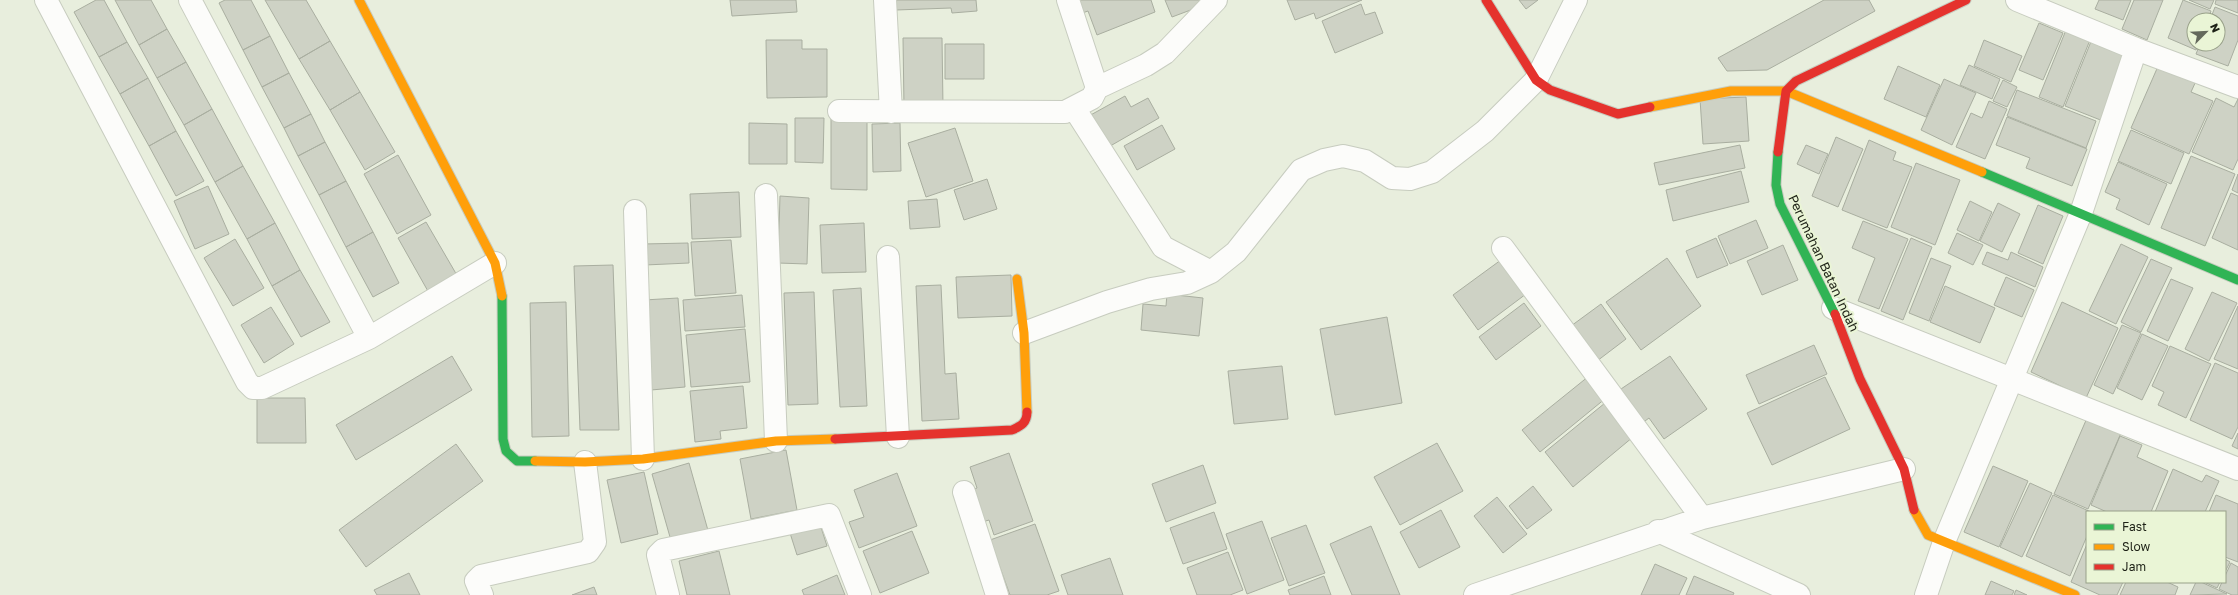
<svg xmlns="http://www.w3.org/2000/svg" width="2238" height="595" font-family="'Golos Text',sans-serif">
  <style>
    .building { fill: #ced2c5; stroke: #a9aea0 }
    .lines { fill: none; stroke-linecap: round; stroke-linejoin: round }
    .street-casing { stroke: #c7ccbf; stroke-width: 24 }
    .fast-casing { stroke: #c7ccbf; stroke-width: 11 }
    .slow-casing { stroke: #c7ccbf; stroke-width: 11 }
    .jam-casing { stroke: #c7ccbf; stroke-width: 11 }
    .street { stroke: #fcfcfa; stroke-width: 22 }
    .fast { stroke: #30b455; stroke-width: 9 }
    .slow { stroke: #ff9f0a; stroke-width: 9 }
    .jam { stroke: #e5322d; stroke-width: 9 }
    .labels { text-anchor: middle; stroke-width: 4; stroke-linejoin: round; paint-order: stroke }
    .street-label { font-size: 13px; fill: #1d2116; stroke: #eaf5d6 }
  </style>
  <rect width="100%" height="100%" fill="#e8eedd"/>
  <path class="building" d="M96,0H104L127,42L99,57L74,12Z
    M115,0H151L167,29L139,45Z
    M225,0H251L270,36L243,50L219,3Z
    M265,0H306L330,41L299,59Z
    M730,0H796L797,12L732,16Z
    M895,0H976L977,11L952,13L951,8L896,10Z
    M1071,0H1151L1155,12L1097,35L1088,11L1077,15Z
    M1165,0H1202L1204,5L1172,17Z
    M1287,0H1362L1316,19L1314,13L1295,20Z
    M1519,0H1538L1526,9Z
    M1824,0H1869L1875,11L1767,70L1727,71L1718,58Z
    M2099,0H2131L2123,20L2095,9Z
    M2134,0H2163L2147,40L2122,29Z
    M2183,0L2211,11L2208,20H2194V44H2198L2196,50L2168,38Z
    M2189,0H2214L2210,9Z
    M2216,0H2238V13L2215,4Z
    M1361,4L1365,15L1375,12L1383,33L1335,53L1322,21Z
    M2215,7L2238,16V40L2228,66L2196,54L2200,44H2218V20H2210Z
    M2039,23L2063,33L2043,80L2019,70Z
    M167,29L186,62L157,78L139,45Z
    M2066,30L2090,40L2063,107L2039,97Z
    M270,36L289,73L262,87L243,50Z
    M903,38H942L943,107H904Z
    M2092,39L2130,54L2103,121L2065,106Z
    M766,40H802V49H827V97L767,98Z
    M1984,40L2022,56L2011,82L1974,66Z
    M330,41L360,92L330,110L299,59Z
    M127,42L148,78L120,94L99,57Z
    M945,44H984V79H945Z
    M186,62L212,109L184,125L157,78Z
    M2159,64L2196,81L2191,92L2213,101L2189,154L2131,128Z
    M1969,65L2000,79L1992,99L1960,85Z
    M1898,66L1940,85L1926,117L1884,99Z
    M289,73L311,114L284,128L262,87Z
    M148,78L176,131L149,146L120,94Z
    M1944,79L1976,93L1952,145L1921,130Z
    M2003,80L2017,87L2007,107L1993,101Z
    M2017,90L2096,121L2086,148L2007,116Z
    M360,92L395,152L365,170L330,110Z
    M1125,96L1131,107L1148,98L1159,118L1105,149L1087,117Z
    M1746,97L1749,141L1703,144L1700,99Z
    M2216,98L2234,107L2238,99V159L2233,170L2192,152Z
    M1989,101L2007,109L1985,159L1956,147L1971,113L1982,118Z
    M212,109L243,166L215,182L184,125Z
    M311,114L325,142L298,156L284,128Z
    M2007,117L2087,149L2072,186L2026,168L2030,158L1996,145Z
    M795,118H824L823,163L795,162Z
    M831,118H867V190L831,189Z
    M749,123L787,124V164H749Z
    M900,123L901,171L873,172L872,124Z
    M1162,125L1175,149L1137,170L1124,146Z
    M955,128L973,181L926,197L908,143Z
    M2131,130L2184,153L2171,184L2118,161Z
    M176,131L204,181L176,196L149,146Z
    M1836,137L1863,149L1838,207L1812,196Z
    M1869,140L1896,152L1893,160L1912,167L1887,228L1842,210Z
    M325,142L346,181L319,195L298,156Z
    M1740,145L1745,168L1659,185L1654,163Z
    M1806,145L1828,154L1819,174L1797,164Z
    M398,155L431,215L397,234L364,174Z
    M2191,156L2235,174L2205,246L2161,228Z
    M2118,162L2167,184L2149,225L2116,209L2120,199L2105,192Z
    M1916,163L1960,180L1935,245L1891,227Z
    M243,166L275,223L247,239L215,182Z
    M1741,171L1749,202L1673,221L1666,190Z
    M2238,174V193L2232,190Z
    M987,179L997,209L964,220L954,190Z
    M346,181L373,232L346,247L319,195Z
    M208,186L229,234L195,249L174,201Z
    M739,192L741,237L692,239L690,194Z
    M2231,193L2238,196V250L2212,238Z
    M780,196L809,198L807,264L778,263Z
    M937,199L940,227L910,229L908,201Z
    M1970,201L1992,212L1979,241L1957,230Z
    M1998,203L2020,214L2002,252L1980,241Z
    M2038,205L2063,216L2043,264L2018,253Z
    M1756,220L1768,248L1730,264L1718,236Z
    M1863,221L1908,239L1879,309L1858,301L1875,258L1852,248Z
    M426,222L458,277L429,293L398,238Z
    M275,223L300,270L272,286L247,239Z
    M864,223L866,272L822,273L820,225Z
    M373,232L399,283L373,297L346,247Z
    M1957,233L1983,245L1973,265L1948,253Z
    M1716,238L1728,265L1697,278L1686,251Z
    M1911,238L1932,247L1903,320L1881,311Z
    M235,239L264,288L233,306L204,258Z
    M731,240L736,293L695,296L691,242Z
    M688,243L689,263L645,265L643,244Z
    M2121,244L2148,257L2116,324L2089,311Z
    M1783,245L1798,280L1762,295L1747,261Z
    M1987,252L2008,260L2011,252L2043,267L2035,287L1982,264Z
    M1505,257L1530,291L1478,330L1453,295Z
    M1667,258L1701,306L1641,350L1606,302Z
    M1931,258L1951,266L1929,321L1909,313Z
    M2151,259L2172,268L2141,332L2121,322Z
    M613,265L619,430H580L574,266Z
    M300,270L330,322L301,337L272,286Z
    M1011,275L1012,316L958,318L956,277Z
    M2006,277L2034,290L2022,317L1994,305Z
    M2171,279L2193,288L2168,341L2147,331Z
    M941,285L945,374L956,373L959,419L922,421L916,286Z
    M1945,286L1995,308L1980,343L1930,322Z
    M861,288L867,406L840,407L833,290Z
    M814,292L818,404L788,405L784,293Z
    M2212,292L2237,303L2209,361L2185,349Z
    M1167,294L1203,298L1199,336L1141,330L1143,304L1166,306Z
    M742,295L745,327L685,331L683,300Z
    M678,298L685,387L651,390L644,300Z
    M566,302L569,436L532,437L530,303Z
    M2062,302L2118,328L2086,398L2031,372Z
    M1524,303L1541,326L1496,360L1479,337Z
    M1601,304L1626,339L1597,361L1571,326Z
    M2238,306V369L2214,359Z
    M271,307L294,344L264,363L241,325Z
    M1387,317L1402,403L1335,415L1320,329Z
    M2122,325L2141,333L2113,394L2094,385Z
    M745,329L750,382L691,387L686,335Z
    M2142,334L2168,346L2142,400L2117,388Z
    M1814,345L1827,374L1759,404L1746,375Z
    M2170,346L2211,364L2186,418L2158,405L2164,392L2152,386Z
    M452,356L472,390L356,460L336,425Z
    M1670,356L1707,409L1664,439L1649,418L1641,424L1618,391Z
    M2215,363L2238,373V427L2232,439L2190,420Z
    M1282,366L1288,419L1234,424L1228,371Z
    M1589,376L1606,398L1540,452L1522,430Z
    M1825,377L1850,429L1772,465L1747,413Z
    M743,386L747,428L720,431L721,439L695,442L690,391Z
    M257,398H305L306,443H257Z
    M1605,403L1633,437L1573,487L1545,452Z
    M2087,418L2121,433L2088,509L2054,494Z
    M2238,433V449L2232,446Z
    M2120,436L2142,445L2137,457L2168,471L2151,512H2107L2091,505Z
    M1437,443L1463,491L1400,525L1374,477Z
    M456,444L483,481L366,567L339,530Z
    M786,450L797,510L751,519L740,459Z
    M1009,453L1033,521L994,535L989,520L979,523L967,492L977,488L970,467Z
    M689,463L709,534L672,544L652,474Z
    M1203,465L1216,503L1166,522L1152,484Z
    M1993,466L2028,481L1999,547L1964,532Z
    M2173,469L2202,482L2206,475L2219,481L2205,512H2155Z
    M644,472L658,534L621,543L607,480Z
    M897,473L917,526L859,548L849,522L864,517L854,490Z
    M2030,483L2052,493L2022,557L2000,547Z
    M1533,486L1552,510L1527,529L1509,506Z
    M2053,495L2091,512H2087V536L2070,576L2026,556Z
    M2216,495L2238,504V562L2225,557V512H2209Z
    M1497,497L1527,534L1503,553L1474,516Z
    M1441,510L1460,547L1419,568L1400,532Z
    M1214,512L1227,549L1183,564L1170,528Z
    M1262,521L1284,580L1247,594L1226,534Z
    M820,524L827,546L797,555L790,533Z
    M1035,524L1059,591L1047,595H1010L990,540Z
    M1306,525L1325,573L1289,586L1271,538Z
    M1371,526L1400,595H1352L1330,544Z
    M912,531L929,573L880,593L863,551Z
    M2087,544V582H2123L2117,595H2100L2071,582Z
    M719,551L730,595H687L679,561Z
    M1228,552L1243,590L1230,595H1197L1187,568Z
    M1110,558L1123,595H1068L1061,575Z
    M2225,559L2230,562L2225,572Z
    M2231,563L2238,567V595H2232L2219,589L2222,582H2225V576Z
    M1655,564L1687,578L1679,595H1641Z
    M409,573L420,595H377L374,590Z
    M837,575L845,595H804L802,590Z
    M1324,576L1331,595H1290L1288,590Z
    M1694,576L1734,593L1733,595H1686Z
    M1991,581L2014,591L2012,595H1985Z
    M2126,582H2167L2178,587L2175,595H2120Z
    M2196,582H2201L2227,594L2190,595Z
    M2204,582H2220L2217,588Z
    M594,587L597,595H572Z
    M2016,590L2027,595H2014Z"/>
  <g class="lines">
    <defs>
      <path id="street" d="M46,0L247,382L253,388H262L369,338L495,263
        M190,0L369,338
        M885,0L891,112
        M1068,0L1097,88
        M2017,0L2136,49L2238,87
        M1074,108L1163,247L1211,272
        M839,111L1065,112L1092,98L1097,88L1146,65L1165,53L1216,0
        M766,195L776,441
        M635,211L643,459
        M1503,248L1702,518
        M888,257L898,437
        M1833,308L2238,469
        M1024,333L1107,302L1151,289L1187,283L1211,272L1236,252L1301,170L1324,160L1343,156L1365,161L1392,178L1410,179L1432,172L1485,131L1536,80L1576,0
        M964,492L997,595
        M1658,531L1799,595
        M482,595L476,581L481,576L588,552L595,542L585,462
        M668,595L658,555L663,550L829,515L860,595
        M1475,595L1702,518L1904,469
        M1926,595L1944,542L2081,213L2136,49"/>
      <path id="fast" d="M1778,152L1776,185L1780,204L1835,314
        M1982,172L2238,280
        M502,296L503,439L506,451L517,461H535"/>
      <path id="slow" d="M359,0L495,263L502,296
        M1650,107L1731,91H1786L1982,172
        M1017,279L1024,333L1027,412
        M535,461L585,462L643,459L776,441L835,439
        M1914,510L1928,535L2075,595"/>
      <path id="jam" d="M1486,0L1536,80L1550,90L1618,114L1650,107
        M1778,152L1786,91L1796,81L1966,0
        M1835,314L1860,379L1904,469L1914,510
        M835,439L1012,430C1021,426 1027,423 1027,412"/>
    </defs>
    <use href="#street" class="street-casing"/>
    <use href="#fast" class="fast-casing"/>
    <use href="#slow" class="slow-casing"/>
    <use href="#jam" class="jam-casing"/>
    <use href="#street" class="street"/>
    <use href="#fast" class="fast"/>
    <use href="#slow" class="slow"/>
    <use href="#jam" class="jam"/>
  </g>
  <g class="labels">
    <g class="street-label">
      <text transform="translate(1824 263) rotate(65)" y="5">Perumahan Batan Indah</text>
    </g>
  </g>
  <rect x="2086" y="511" width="140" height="72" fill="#eaf5d6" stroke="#98a089"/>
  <rect x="2094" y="524" width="20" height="6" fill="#30b455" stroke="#98a089"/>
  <text x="2122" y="531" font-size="12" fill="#1d2116">Fast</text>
  <rect x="2094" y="544" width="20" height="6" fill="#ff9f0a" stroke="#98a089"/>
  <text x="2122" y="551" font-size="12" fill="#1d2116">Slow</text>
  <rect x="2094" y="564" width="20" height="6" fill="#e5322d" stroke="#98a089"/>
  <text x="2122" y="571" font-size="12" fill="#1d2116">Jam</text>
  <g transform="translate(2206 32) rotate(66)"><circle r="19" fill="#eaf5d6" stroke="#98a089"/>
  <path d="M0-3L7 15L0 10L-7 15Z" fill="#64695c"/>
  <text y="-6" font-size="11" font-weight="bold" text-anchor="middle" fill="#1d2116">N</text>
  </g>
</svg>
